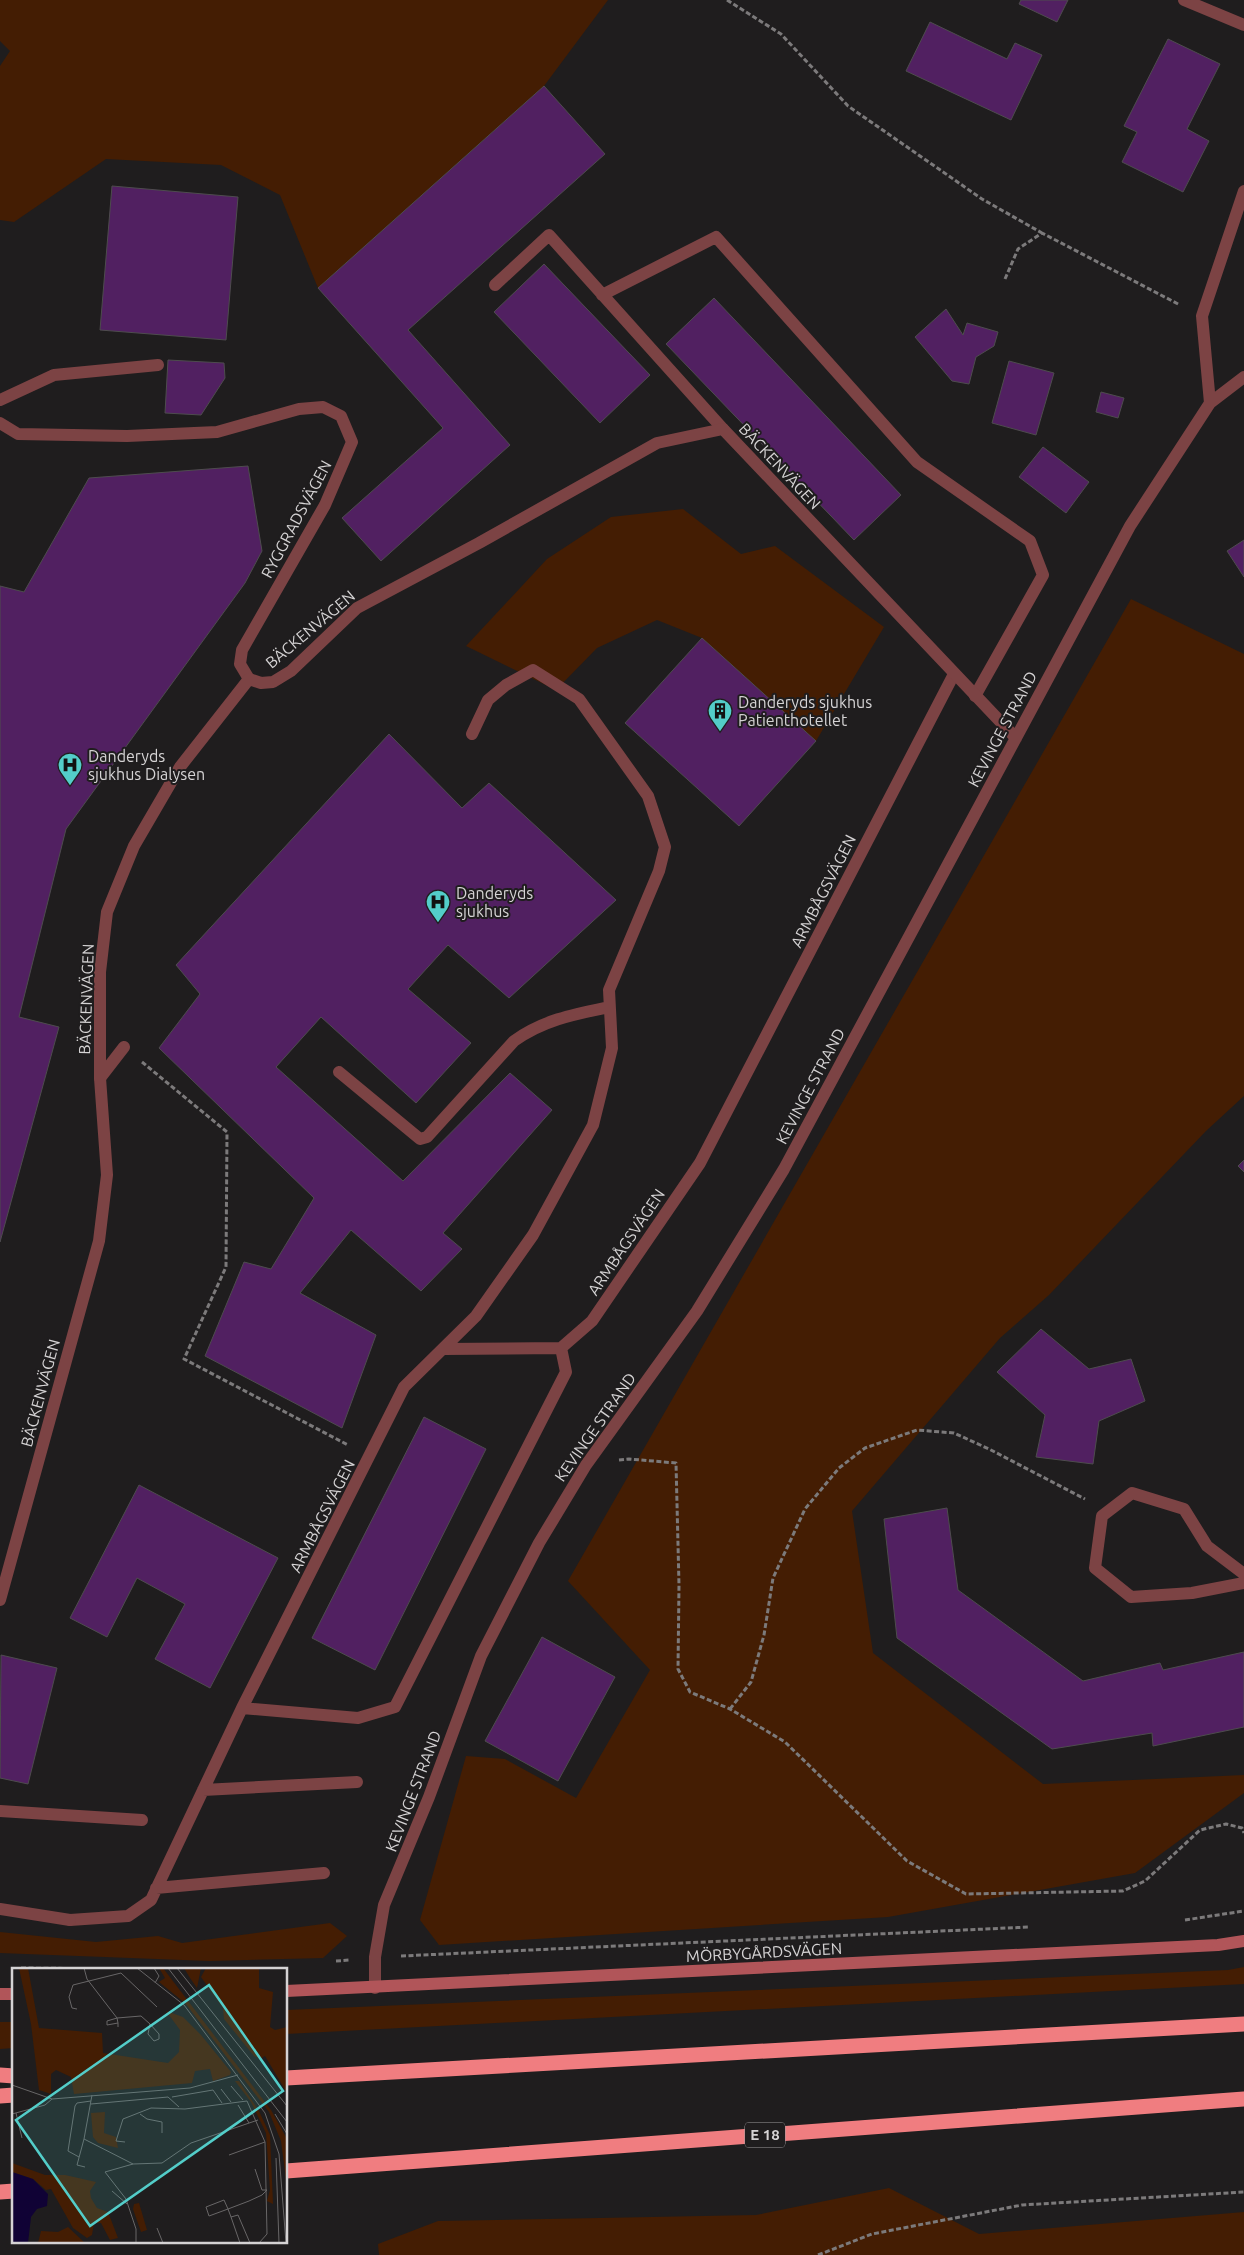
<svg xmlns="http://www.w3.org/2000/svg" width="1244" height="2255" font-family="Ubuntu,sans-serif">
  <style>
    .green { fill: #441d03 }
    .building { fill: #512061; stroke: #4e4c4e }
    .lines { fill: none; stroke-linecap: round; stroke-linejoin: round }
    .path { stroke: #7c7a7b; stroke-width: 3; stroke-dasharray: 5 2.5; stroke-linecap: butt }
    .lane { stroke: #7c4344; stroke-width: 12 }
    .street { stroke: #7c4344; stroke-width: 12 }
    .secondary { stroke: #b15559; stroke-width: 12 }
    .highway { stroke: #f07d80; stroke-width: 15 }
    .labels { text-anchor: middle; stroke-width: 4; stroke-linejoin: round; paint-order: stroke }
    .shield { fill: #1f1d1e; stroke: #9e9c9d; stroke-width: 1 }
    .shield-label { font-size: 15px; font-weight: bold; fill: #d5d3d4 }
    .street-label { font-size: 16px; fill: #d5d3d4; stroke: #1f1d1e }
    .poi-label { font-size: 16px; fill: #d5d3d4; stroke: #1f1d1e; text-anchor: start }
    .inset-road { fill: none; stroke: #686667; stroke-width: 1 }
    .view { fill: #53cdc9; fill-opacity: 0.15; stroke: #53cdc9; stroke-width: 2.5 }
    .inset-edge { fill: none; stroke: #d5d3d4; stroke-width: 2.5 }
  </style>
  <rect width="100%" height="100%" fill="#1f1d1e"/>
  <path class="green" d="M0,0H608L544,86L318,288L280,195L221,165L106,159L14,222L0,220V66L10,51L0,41Z
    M683,509L741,554L775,546L884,627L816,741L702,638L657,620L597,648L556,690L466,646L547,559L611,517Z
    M1131,599L1244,654V1096L1206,1131L1049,1295L1000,1338L852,1511L873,1653L1043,1784L1244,1775V1793L1135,1873L888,1917L439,1945L420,1920L466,1756L505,1759L576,1798L650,1670L568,1581Z
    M330,1923L347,1936L323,1958L209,1961L0,1953V1932L96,1942L158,1936L182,1943Z
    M1244,1967V1984L286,2034V2010L1228,1970Z
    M0,2022H14V2048L0,2049Z
    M889,2188L979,2234L1244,2212V2255H379L378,2244L438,2221L756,2215Z"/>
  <path class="building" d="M1021,0H1068L1057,22L1019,4Z
    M930,22L1007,59L1015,43L1042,55L1011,120L906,71Z
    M1168,39L1220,64L1187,129L1209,141L1183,192L1122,162L1137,132L1124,126Z
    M544,86L605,154L408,330L510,445L381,561L342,518L443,428L318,288Z
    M112,186L238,197L226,340L100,330Z
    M544,264L650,375L600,423L494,312Z
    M714,298L901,495L854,540L666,344Z
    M946,309L963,335L967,323L998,332L994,346L976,357L969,384L952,381L915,337Z
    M168,360L224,363L225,378L201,415L165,413Z
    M1009,361L1054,373L1036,435L992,423Z
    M1101,392L1124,398L1118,418L1096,412Z
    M1043,447L1089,482L1066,513L1019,477Z
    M248,466L262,551L245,583L66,829L19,1017L59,1027L0,1242V586L24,592L89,478Z
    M1244,540V577L1227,551Z
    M702,638L816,741L739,826L625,723Z
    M389,734L462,808L489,783L616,900L509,998L448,945L408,989L471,1043L416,1103L321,1017L276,1067L403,1181L510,1073L552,1110L443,1233L462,1249L421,1291L351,1230L300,1293L376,1335L342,1428L205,1356L244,1262L271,1269L314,1198L159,1048L200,994L176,965Z
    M1244,1160V1172L1238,1166Z
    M1041,1329L1089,1369L1131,1359L1145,1401L1099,1421L1093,1464L1036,1457L1045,1415L997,1372Z
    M424,1417L486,1449L375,1670L312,1638Z
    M139,1485L278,1558L210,1688L155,1659L185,1604L137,1578L107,1637L70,1618Z
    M947,1508L958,1590L1083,1681L1160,1663L1163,1670L1244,1652V1727L1153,1746L1152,1733L1052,1749L897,1638L884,1519Z
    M542,1637L615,1677L558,1781L485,1741Z
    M1,1655L57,1668L28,1784L0,1778Z"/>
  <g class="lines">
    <path class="path" d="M727,0L781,34L848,106L982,199L1042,233
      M1005,279L1018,249L1042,233L1180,305
      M142,1062L227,1132L226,1267L184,1359L348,1445
      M619,1460L629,1459L676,1463L679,1585L678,1669L690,1692L730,1709L785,1742L907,1861L966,1894L1123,1891L1145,1881L1200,1830L1226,1824L1242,1828L1244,1833
      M730,1709L751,1682L764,1635L773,1578L805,1509L839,1468L865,1448L917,1430L954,1433L989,1449L1085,1499
      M1185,1920L1244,1911
      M401,1956L1029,1927
      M336,1961L350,1960
      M21,1968L133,1969
      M818,2255L872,2234L1022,2205L1244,2192"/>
    <path class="lane" d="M495,285L549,235L723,429
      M602,295L716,237L917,462L1030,541L1043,575L975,696
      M0,400L54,375L158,365
      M0,423L18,434L127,436L217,432L299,409L323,407L341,416L352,442L325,505L242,650L240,664L249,679
      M339,1072L420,1139L427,1137L514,1041C543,1020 575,1014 609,1007
      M100,1078L124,1047
      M444,1349L561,1348L592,1321L700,1163L954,674
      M242,1708L358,1718L395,1707L566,1372L561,1348
      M203,1790L357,1782
      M0,1811L142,1820
      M156,1888L324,1873
      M70,1920L128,1916L151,1900L242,1708L404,1387L476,1316L533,1235L593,1125L612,1048L609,990L659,871L665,847L648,796L579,699L533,670L506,685L488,700L472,734"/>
    <path class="street" d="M1184,0L1244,25
      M1210,403L1244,377
      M1244,1574L1207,1546L1184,1509L1132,1493L1102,1516L1095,1568L1131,1597L1192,1593L1244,1583
      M0,1600L99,1241L107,1175L100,1078V972L107,912L134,846L180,767L249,679L261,683L273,682L291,671L357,608L479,543L657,443L723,429L1016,738
      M0,1909L70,1920
      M375,1988V1957L384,1905L429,1797L481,1656L539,1543L586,1465L697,1311L784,1169L1130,526L1210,403L1202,316L1244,191"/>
    <path class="secondary" d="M286,1991L1218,1945L1244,1941
      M0,1994H14"/>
    <path class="highway" d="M0,2075L14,2076
      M286,2078L1244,2024
      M0,2096L14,2095
      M286,2171L1244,2099
      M0,2192L14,2191"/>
  </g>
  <defs>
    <symbol id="building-pin" viewBox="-11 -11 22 30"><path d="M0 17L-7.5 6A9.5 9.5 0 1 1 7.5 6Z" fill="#53cdc9" stroke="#1f1d1e"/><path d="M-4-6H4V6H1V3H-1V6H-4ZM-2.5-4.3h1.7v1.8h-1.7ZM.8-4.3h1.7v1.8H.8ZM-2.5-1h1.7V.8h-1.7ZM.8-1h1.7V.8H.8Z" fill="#111"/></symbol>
    <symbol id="hospital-pin" viewBox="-11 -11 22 30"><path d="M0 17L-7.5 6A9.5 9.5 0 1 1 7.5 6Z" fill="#53cdc9" stroke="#1f1d1e"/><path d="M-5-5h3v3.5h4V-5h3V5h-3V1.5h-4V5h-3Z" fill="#111"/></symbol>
  </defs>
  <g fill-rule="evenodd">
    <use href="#building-pin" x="706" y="697" width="28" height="38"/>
    <use href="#hospital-pin" x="56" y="751" width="28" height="38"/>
    <use href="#hospital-pin" x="424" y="888" width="28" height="38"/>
  </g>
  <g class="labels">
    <rect class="shield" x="745" y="2122.5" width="40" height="25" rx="4"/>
    <g class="shield-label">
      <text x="765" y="2140">E 18</text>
    </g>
    <g class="street-label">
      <text transform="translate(780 466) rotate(47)" y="6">BÄCKENVÄGEN</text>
      <text transform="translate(296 519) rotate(-62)" y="6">RYGGRADSVÄGEN</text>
      <text transform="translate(310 629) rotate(-40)" y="6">BÄCKENVÄGEN</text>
      <text transform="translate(1002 729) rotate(-62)" y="6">KEVINGE STRAND</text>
      <text transform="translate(823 891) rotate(-63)" y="6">ARMBÅGSVÄGEN</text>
      <text transform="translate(86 999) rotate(-88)" y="6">BÄCKENVÄGEN</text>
      <text transform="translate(810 1086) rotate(-62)" y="6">KEVINGE STRAND</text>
      <text transform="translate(626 1242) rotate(-56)" y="6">ARMBÅGSVÄGEN</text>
      <text transform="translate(40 1393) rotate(-75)" y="6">BÄCKENVÄGEN</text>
      <text transform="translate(595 1427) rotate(-55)" y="6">KEVINGE STRAND</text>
      <text transform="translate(322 1516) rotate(-63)" y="6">ARMBÅGSVÄGEN</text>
      <text transform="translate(413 1791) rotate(-69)" y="6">KEVINGE STRAND</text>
      <text transform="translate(764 1952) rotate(-3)" y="6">MÖRBYGÅRDSVÄGEN</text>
    </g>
    <g class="poi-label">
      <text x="738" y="708">Danderyds sjukhus<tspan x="738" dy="18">Patienthotellet</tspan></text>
      <text x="88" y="762">Danderyds<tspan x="88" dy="18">sjukhus Dialysen</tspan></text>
      <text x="456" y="899">Danderyds<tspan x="456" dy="18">sjukhus</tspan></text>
    </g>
  </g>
  <g transform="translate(12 1968)">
    <rect width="275" height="275" fill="#1f1d1e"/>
    <path d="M7,0H16L27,60L90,65L91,85L156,95L167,84L168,62L154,43L171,49L189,67L219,104L218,107L201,113L198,101L183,103L180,115L62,126L59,109L44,102L39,106V126L27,122L19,56ZM147,0H151L259,142L275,171V219L269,173L257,144L173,35L147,14L153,10ZM172,0H189L185,20L178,10ZM194,0H247V20L261,24L258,59L263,62L275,59V125L253,88L248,91L242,88L212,51L211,40L189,9ZM223,113H227L247,143L258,167L261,236L255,233L258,222L254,165L239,134ZM93,144L92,165L104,169L106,180L86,175L81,169L79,145ZM0,195L33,207H53L84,214L78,223L79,230L85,240L96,244L106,270L98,272L89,255H82L80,267L75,270L61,260L39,221L34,222L21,211L0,204ZM127,235L135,262L129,264L121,241L122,236ZM56,259L73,275H26L29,263L46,264Z" fill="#441d03"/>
    <path d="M0,204L21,211L36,226L35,238L25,241L19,249L16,275H0Z" fill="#100235"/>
    <path class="inset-road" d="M72,0L75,11L105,50L129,48L138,56L147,66V71L142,73L136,66L138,56M125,0L172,37L253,145L267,186L274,275M142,0L147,8L143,15M156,0L275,154M165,0L275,138M65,41L60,40L57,29L61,17L109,5L145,39M106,55L95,57V53L105,50L106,55V59M0,117L40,131M219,118L231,132M209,121L219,134M80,127L72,171L121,196L150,195L179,175L246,152M160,129L201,122L210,135M79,136L156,129L167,139M226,137L237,155M4,145L10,170M0,146L33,137L40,131L178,120L226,107M128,146L135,151L150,154V165M263,146L275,166M72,171L65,197L73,199M113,174L104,173L111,151L139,140L173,141L235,133L253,174L255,266L247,275M217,187L253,174M67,189L56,183L63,138L65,135L79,133M264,190L267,275M121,196L93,204L114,231L124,261V275M100,223L115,236M275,240V270M219,249L226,247L238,275M145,260L151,275M228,275L219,249L216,241L212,232L194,239L197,248L216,241L237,233L250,227L255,222H250L243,201"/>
    <path class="view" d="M197,17L271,123L78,258L4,152Z"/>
    <rect width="275" height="275" class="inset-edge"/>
  </g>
</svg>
